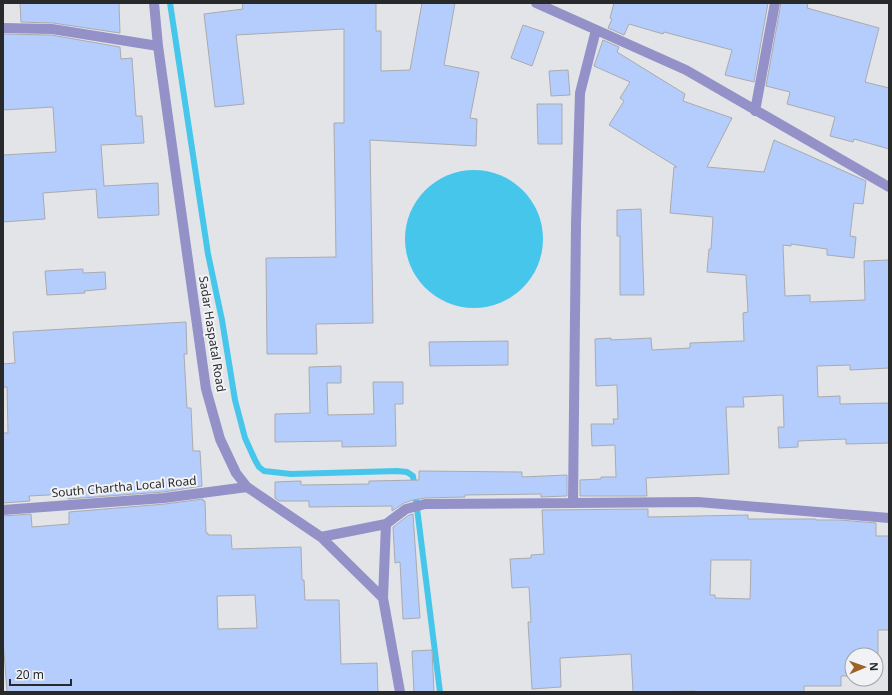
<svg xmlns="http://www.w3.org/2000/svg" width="892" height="695" font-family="'Noto Sans',sans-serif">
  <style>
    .water { fill: #47c6eb }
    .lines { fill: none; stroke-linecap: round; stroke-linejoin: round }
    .stream { stroke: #47c6eb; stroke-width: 6 }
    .building { fill: #b5cdfd; stroke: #a9abae; fill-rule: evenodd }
    .minor { stroke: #9391c8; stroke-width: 10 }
    .labels { text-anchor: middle; stroke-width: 4; stroke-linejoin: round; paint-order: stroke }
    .street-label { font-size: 12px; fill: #28292b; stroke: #f0f2f5 }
  </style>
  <rect width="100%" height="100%" fill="#e2e4e8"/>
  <path class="water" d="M405 239a69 69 0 1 1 138 0a69 69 0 1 1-138 0Z"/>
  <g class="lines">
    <path class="stream" d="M170,3L208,254L222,320L235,400L245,438L255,460L259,467L264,471L291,474L397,471L407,472L413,476L440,692"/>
  </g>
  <path class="building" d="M20,3H119L120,33L53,23L21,22Z
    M242,3H376V31H381V71L410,70L422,3H455L444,65L479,72L470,118L477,119L476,146L370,140L373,323L316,324L317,354H267L266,258L336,257L334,123H344V29L236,35L244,104L215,107L204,14L243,9Z
    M614,3H768L754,82L725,75L732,50L664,32L663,34L629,24L624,35L608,28L612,19L610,18Z
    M781,3H808L807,8L879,28L865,82L889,88V149L854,139L853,142L830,136L835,117L787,104L790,92L766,86Z
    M523,25L544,32L532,66L511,58Z
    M3,34L51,35L120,47L121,59L132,58L136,116H142L144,143L101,145L104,186L158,183L159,215L98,218L96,189L43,193L45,219L3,222V155L56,152L53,107L3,110Z
    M603,40L619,47L617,52L685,94L683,101L732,118L707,167L764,172L774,140L866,181L863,204L854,203L850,236L856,237L854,258L827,255V249L791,244V246L783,245L785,296L810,295V302L865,300L864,261L889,260V368L850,370V365L817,366L818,397L840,396V404L889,403V443L846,444V439L798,441V447L779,448L778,427H784L783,395L743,397L744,407H726L729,474L646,478L647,496H580V480L601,479V477H616L615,445L592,446L591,424H614L613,419H618L617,385L596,386L595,339L611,338V340L651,338L652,350L690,348V343L744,341L743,313L748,312L746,275L707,272L709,249H711L713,217L670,213L674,167H677L609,125L624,101L620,98L630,82L594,66Z
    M568,70L570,95L551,96L549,71Z
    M537,104H562V144H538Z
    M641,209L644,295H620V236H617V210Z
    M83,269V273L105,272L106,289L84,291L85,293L47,295L45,271Z
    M186,322L187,354H184L187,408H191L193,451H200L202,486L163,492L68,499V494L29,496L30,501L3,503V433H8L7,387H3V364L15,363L13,332Z
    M508,341V365L430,366L429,342Z
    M341,366V383H327L328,415L374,414L373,382H403V404H395L396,446L342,447V441L275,442V414L310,413L309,367Z
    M419,471L522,472V477L567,475V496L541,497V494L465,495V497L425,498L413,500L404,503L392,511V506L309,507V501H279L275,498V482L301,481V485L369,484V481L419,480Z
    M203,499V501H205L206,533H208V535H231L232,549L301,547L302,580H304L305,600H339L341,664L377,663L378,692H7L3,639V516L31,514L32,527L69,524V512L165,504ZM255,595L257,628L218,629L217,596Z
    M648,509V517L748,515V519H816V520H840L876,523V536H889V630H878V669H876V655H852V676H841V686H804V692H695V691L633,692L631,654L614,655L560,658L561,687L532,689L528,622H531L529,587L512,588L510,559L531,558V555L544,554L542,510ZM711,560H751L750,599L715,598V595H710Z
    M413,514L420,618L403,619L400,562L395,563L393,527L409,515Z
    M432,650L434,692H414L412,651Z"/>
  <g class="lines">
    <path class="minor" d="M154,3L158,46L206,389L220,439L236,473L247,487L321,537L383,598
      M536,3L686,70L889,187
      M3,28L52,29L158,46
      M755,111L775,3
      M573,503L576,224L580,93L596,30
      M3,510L164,498L247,487
      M386,524L383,598L400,692
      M321,537L386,524L406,509L425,504L698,502L889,518"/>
  </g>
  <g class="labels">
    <g class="street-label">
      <text transform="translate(212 334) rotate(81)" y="4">Sadar Haspatal Road</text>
      <text transform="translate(124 487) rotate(-5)" y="4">South Chartha Local Road</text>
    </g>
  </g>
  <rect width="892" height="695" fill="none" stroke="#28292b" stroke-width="8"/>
  <g transform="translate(864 667) rotate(88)"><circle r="19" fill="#f0f2f5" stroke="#a0a2a4"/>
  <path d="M0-3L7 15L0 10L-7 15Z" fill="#9e6324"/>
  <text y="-6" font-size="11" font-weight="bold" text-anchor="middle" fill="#28292b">N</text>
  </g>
  <path d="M10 679v6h61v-6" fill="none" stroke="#28292b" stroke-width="2"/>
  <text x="16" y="679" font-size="12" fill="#28292b" stroke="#f0f2f5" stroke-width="3" paint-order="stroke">20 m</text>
</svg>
